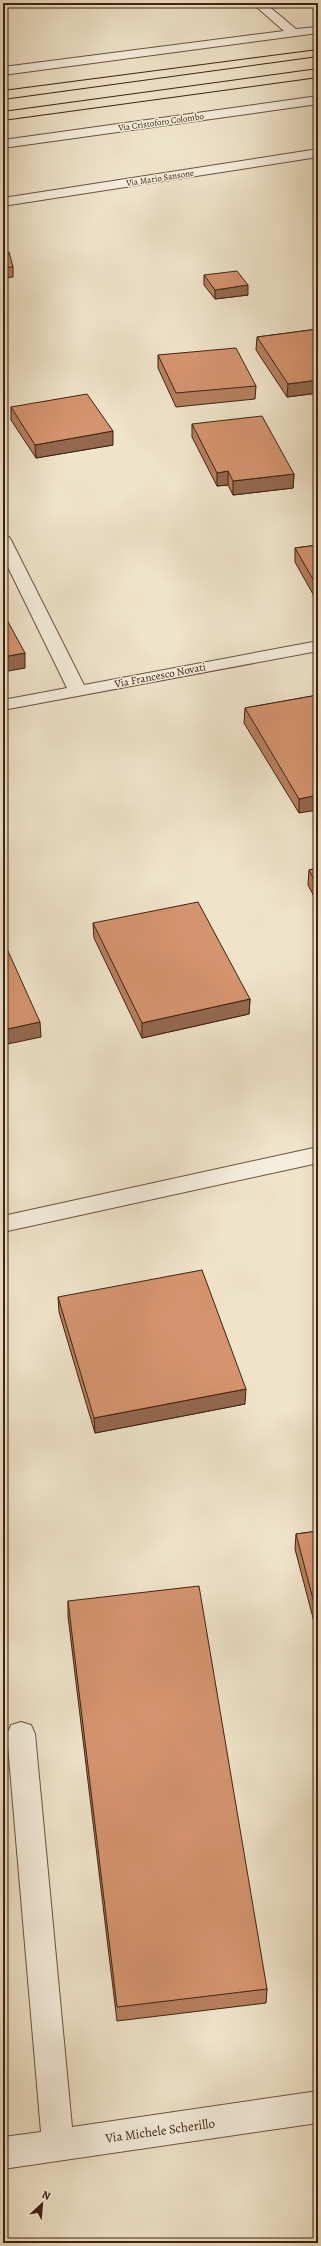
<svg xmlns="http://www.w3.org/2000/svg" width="321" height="2246" font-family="Alegreya,serif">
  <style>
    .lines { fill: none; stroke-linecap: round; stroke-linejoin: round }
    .minor-casing { stroke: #6a533e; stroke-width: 2 }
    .major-casing { stroke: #3e230f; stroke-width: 2 }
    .minor { fill: #f5eddd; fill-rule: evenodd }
    .major { fill: #efe3ca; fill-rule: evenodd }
    .wall { fill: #b67f5f; stroke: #3e230f }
    .shaded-wall { fill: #94684e; stroke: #3e230f }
    .building { fill: #d4946f; stroke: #3e230f }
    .labels { text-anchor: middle; stroke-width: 3; stroke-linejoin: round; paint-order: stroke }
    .far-street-label { font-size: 9px; fill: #3e230f; stroke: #f5eddd }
    .street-label { font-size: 11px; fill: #3e230f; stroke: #f5eddd }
    .near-street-label { font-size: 13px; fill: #3e230f; stroke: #f5eddd }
  </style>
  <rect width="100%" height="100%" fill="#efe3ca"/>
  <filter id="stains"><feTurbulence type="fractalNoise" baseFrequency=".005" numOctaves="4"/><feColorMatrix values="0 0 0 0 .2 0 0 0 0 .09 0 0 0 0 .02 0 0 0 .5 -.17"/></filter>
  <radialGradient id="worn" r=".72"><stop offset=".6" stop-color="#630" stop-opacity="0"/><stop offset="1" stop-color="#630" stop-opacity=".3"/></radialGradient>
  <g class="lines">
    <defs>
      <path id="minor" d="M252,3H265L296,29L318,27V33L3,75V67L284,31Z
        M318,96V104L3,148V140Z
        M318,149V157L3,206V198Z
        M3,535L9,537L11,540L84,685L318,641V651L3,710V700L67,688L3,557Z
        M318,1147V1163L3,1232V1216Z
        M21,1722L31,1725L35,1734L72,2127L318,2091V2123L3,2169V2137L41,2132L7,1734L11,1725Z"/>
      <path id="major" d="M318,50V56L3,99V91Z
        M318,69V77L3,120V112Z"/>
    </defs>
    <use href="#minor" class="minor-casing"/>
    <use href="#major" class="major-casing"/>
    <use href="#minor" class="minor"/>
    <use href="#major" class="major"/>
  </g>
  <path class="wall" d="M3,252L13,267V277L3,278V287Z
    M204,275L248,295L215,299L204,285Z
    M318,329V393L287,397L256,350L257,337Z
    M158,355L256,386L255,399L176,407L158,368Z
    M11,407L113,445L36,458L11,420Z
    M192,424L294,474L293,488L233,495L228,485L217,486L192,437Z
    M318,545V603L295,562V548Z
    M318,695L299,813L244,723L245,708Z
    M318,868V904L308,885L309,870Z
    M93,923L250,999L249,1014L142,1038L94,938Z
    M58,1297L245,1404L95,1433L59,1312Z
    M318,1531V1637L295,1549L296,1534Z
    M68,1601L267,1989L266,2003L117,2021L68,1616Z"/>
  <path class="shaded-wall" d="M248,285V295L215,299V290Z
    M318,380V393L287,397L288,384Z
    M113,431V445L36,458L35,445Z
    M228,471V485L217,486V473Z
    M294,474L293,488L233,495V481Z
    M25,653V668L3,672V657Z
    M318,795V810L299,813V799Z
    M250,999L249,1014L142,1038V1023Z
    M40,1022L41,1037L3,1045V1030Z
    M246,1389L245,1404L95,1433L94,1418Z"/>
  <path class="building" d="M3,252H9L13,267L3,268Z
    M237,271L248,285L215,290L204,275Z
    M318,329V380L288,384L257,337Z
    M236,348L256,386L176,393L158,355Z
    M87,394L113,431L35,445L11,407Z
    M262,416L294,474L233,481L228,471L217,473L192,424Z
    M318,545V588L295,548Z
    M7,620L25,653L3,657V621Z
    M318,695V795L299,799L245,708Z
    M318,868V887L309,870Z
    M198,902L250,999L142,1023L93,923Z
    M3,940L40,1022L3,1030Z
    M202,1270L246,1389L94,1418L58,1297Z
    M318,1531V1618L296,1534Z
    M199,1586L267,1989L117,2007L68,1601Z"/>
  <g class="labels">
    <g class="far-street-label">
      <text transform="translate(161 122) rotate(-8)" y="3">Via Cristoforo Colombo</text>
      <text transform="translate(160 178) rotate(-9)" y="3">Via Mario Sansone</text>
    </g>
    <g class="street-label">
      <text transform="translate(160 675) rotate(-11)" y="4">Via Francesco Novati</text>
    </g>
    <g class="near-street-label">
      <text transform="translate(160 2130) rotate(-8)" y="5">Via Michele Scherillo</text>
    </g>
  </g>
  <rect width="321" height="2246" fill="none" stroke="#efe3ca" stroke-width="16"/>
  <rect x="4" y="4" width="313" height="2238" fill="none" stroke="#3e230f" stroke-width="2"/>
  <rect x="8" y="8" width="305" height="2230" fill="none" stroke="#3e230f"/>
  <g transform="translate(42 2204) rotate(26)" stroke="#f5eddd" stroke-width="3" paint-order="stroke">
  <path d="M0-3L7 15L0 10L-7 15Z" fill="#3e230f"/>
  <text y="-6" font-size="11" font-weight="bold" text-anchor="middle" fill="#3e230f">N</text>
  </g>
  <rect width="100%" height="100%" filter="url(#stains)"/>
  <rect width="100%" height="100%" fill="url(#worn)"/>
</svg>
